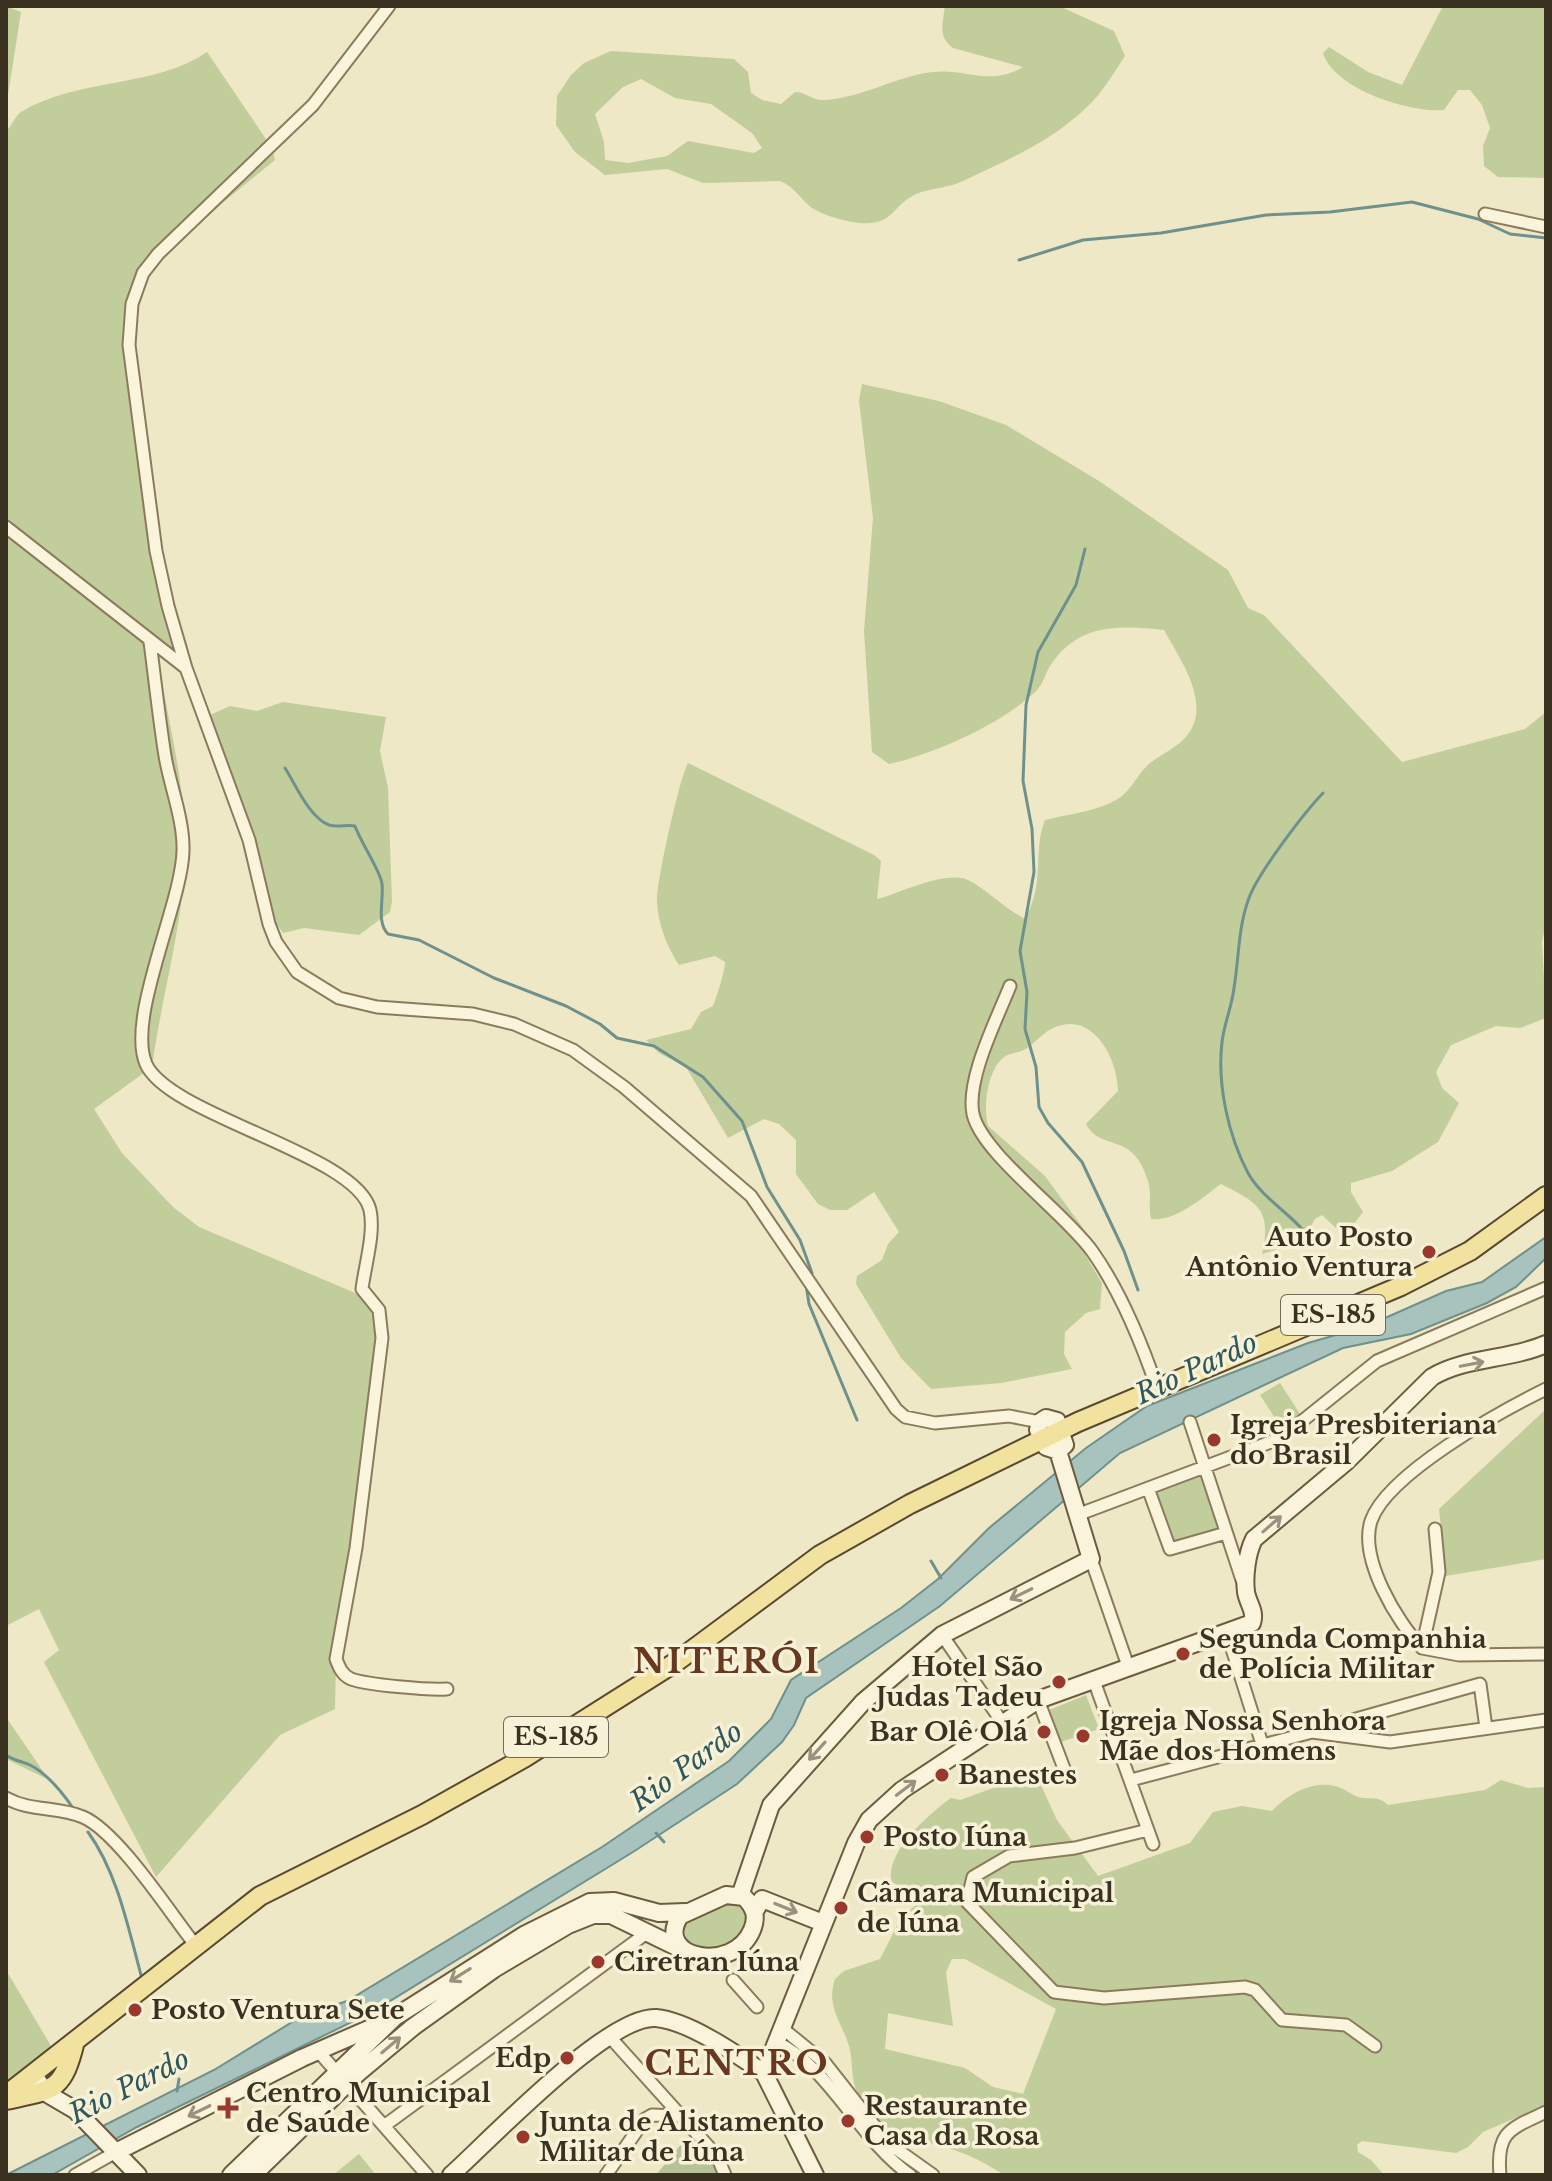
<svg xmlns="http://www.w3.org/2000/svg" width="1552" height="2181" font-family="'Libre Baskerville',serif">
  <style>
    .green { fill: #c1cd9a; fill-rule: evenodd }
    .cemetery { fill: #b8c299 }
    .water { fill: #a8c3be; stroke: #6e918d; stroke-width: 2 }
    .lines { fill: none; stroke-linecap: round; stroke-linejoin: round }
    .stream { stroke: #6e918d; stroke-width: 3 }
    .street-casing { stroke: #8b7b5c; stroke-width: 15 }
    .secondary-casing { stroke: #6d5c3f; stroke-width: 20 }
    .primary-casing { stroke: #594830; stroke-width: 22 }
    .street { stroke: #f9f4db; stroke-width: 11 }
    .secondary { stroke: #f9f4db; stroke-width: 16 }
    .primary { stroke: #f1e39f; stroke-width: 18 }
    .oneway { stroke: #9a927e }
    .poi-dot { fill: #9a392b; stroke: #f6f1d7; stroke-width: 3 }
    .labels { text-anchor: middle; stroke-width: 7; stroke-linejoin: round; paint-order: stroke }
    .shield { fill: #f6f1d7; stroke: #736b57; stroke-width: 2 }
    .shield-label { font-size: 24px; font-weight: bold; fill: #3b3120 }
    .poi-label { font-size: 26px; font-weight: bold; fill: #3b3120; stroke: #f6f1d7; text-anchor: start }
    .water-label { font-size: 28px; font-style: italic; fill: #2f585b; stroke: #f6f1d7 }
    .district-label { font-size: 34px; font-weight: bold; letter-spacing: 2px; fill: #68381f; stroke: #f6f1d7 }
  </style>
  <rect width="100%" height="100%" fill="#efe8c7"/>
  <path class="green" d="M6,6L21,12L6,108Z
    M945,6H1059L1114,31L1125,56C1115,71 1105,88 1093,101C1057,139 1008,160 963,181C948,188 931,188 916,194C891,206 894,226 859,223C844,221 825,216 812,208C800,199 794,186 780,181L703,183L667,169L605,175L575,152L556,125L557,96L571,75L584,63L611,51L734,59L748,72L751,93L762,100L781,104L795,92C806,92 813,101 824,100C862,98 894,77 932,72C968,68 989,87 1023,67L953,48C937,36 943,23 945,6ZM641,79L675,98L711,104L752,133L762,148L754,153L688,141L667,156L628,163L605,160L604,142L595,114L623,87Z
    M1443,6H1546V178L1498,177L1484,166L1483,146L1490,128L1482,105L1470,90H1458L1444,110C1409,113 1334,89 1323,53L1329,47L1368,72L1402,85Z
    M207,52L272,148L275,160C242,187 156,254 141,291C127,325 138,365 142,400C151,486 160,569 189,651L187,656L161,653L157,658C171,732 192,812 183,887C177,947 160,1007 152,1067L94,1109L122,1153L173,1207L199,1227L353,1292L383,1310L336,1663L335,1709L280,1735L156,1877L44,1662L59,1650L39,1609L6,1626V131C12,126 15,116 21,112C76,78 156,88 207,52Z
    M862,384L939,401L1006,425L1099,481L1228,570L1248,608L1264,615L1402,762L1525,729L1546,712V922L1542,942L1546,1018L1520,1028L1496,1026L1451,1045L1436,1072L1442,1088L1459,1103L1438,1142L1392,1171L1351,1183V1192L1363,1212L1353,1225L1338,1230L1322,1215L1315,1219L1302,1242L1262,1254C1272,1209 1258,1203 1221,1184C1202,1198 1175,1222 1151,1219C1148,1206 1152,1193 1148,1181C1133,1130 1102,1153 1086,1124L1118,1091C1118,1064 1098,1017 1062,1025C1046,1028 1039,1040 1027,1048C1020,1053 1010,1053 1004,1057C987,1070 983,1108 988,1126L1045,1176L1083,1228L1086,1256L1102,1283L1100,1309L1086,1313L1065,1332L1064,1354L1072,1369L1001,1383L931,1389L901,1358L856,1284L857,1276L882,1260L888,1244L899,1232L874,1192L847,1210H830L818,1204L796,1174V1140L779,1124L764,1119L728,1138L686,1067L659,1053L646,1040L691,1029L701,1012L713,1006C716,999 726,967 725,962L715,956L679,965C667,947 658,924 657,902C656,883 680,776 688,763L874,855L881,861L877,899C901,893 944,870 968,880C985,888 1005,909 1025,919C1046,881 1032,853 1045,820C1069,814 1102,811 1122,796C1133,787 1139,772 1150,763C1163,753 1179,747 1189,733C1211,701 1179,658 1164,630C1118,625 1078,623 1050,666C1045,674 1043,685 1035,692C1001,724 935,754 889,764L872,752L864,631L873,518L859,401Z
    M283,702L386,717L380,751L388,788L392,901L390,912L359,935L304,928L283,933L275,922L256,840L210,715L230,706L257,711Z
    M1280,1383L1302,1417L1282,1429L1260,1395Z
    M1546,1409V1559L1446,1576L1439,1509Z
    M1201,1474L1219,1530L1172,1546L1155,1493Z
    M1086,1695L1099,1729L1058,1743L1047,1711Z
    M6,1717L49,1780L6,1759Z
    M1021,1778L1038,1779L1057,1820L1098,1876L1190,1843L1213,1812L1242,1806L1272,1811C1287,1795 1311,1780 1335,1786C1344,1788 1350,1794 1358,1797C1370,1800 1378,1795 1388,1805L1485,1790L1501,1780L1528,1788L1546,1787V2105L1483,2132L1468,2147L1456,2153L1362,2141L1357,2145L1358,2152L1371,2160L1384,2175H1004C988,2165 973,2156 954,2150C917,2138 874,2134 857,2092C851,2078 853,2065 850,2050C844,2024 825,2008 835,1979L844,1971L880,1959L902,1916L915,1906L912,1893L892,1882C883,1854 931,1812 951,1798L960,1800ZM952,1959H965L1056,2009L1023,2094L993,2087L965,2068L885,2049L888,2013L953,2026L946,1972Z
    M728,1903L740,1904L748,1917C741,1948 711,1956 686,1941L684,1925L689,1918Z
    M6,1970L54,2051L6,2086Z
    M359,2154L376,2175H333Z"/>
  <path class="cemetery" d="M687,2137L721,2171L717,2175H656Z"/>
  <path class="water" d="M1546,1237V1258L1516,1287L1487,1303L1411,1334L1343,1348L1120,1453L940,1606L806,1698L794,1725L782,1742L737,1784L633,1852L372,2012L137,2127L52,2175H6L214,2070L302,2016L347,2001L602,1847L729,1761L771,1719L791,1680L901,1608L938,1579L989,1528L1086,1448L1147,1406L1308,1343L1367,1326L1446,1291L1482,1282Z"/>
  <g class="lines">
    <path class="stream" d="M1019,260L1083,240L1161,233L1266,215L1330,212L1412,202L1478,219L1510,234L1546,238
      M1085,549L1076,585L1038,652L1026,705L1023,781L1032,829L1034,872L1020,951L1027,992L1025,1029L1036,1067L1039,1107L1048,1123L1082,1162L1124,1251L1138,1290
      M285,768C296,785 309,817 329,825C338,828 347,824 355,826C361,843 381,872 382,884C384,900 376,922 388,934L419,940L494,978L566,1006L600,1024L617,1038L654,1046L703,1077L742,1121L767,1187L800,1240L812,1273
      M1303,1230C1286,1211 1260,1195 1248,1173C1228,1135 1217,1084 1222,1042C1224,1024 1232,1006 1234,988C1239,958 1238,927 1249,898C1258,873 1304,813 1323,793
      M806,1284L809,1304L857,1420
      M1376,1311L1379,1322
      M931,1561L941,1578
      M6,1755C14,1761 22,1761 30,1765C48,1774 62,1792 73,1808
      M88,1832C117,1872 128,1927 141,1975
      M656,1833L664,1842
      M177,2091L179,2079"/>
    <defs>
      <path id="street" d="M389,6L313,105L158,254L143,273L132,304L129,345L156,551L168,606L186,668L249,840L269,924L276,942L297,972L339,998L377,1007L473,1014L514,1024L573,1050L624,1087L751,1196L896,1409L905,1417L935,1423L1009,1416L1040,1422
        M1485,214L1546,227
        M6,527L186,668
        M150,642C155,680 159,718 165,756C170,786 184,820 183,851C182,903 126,1018 146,1064C169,1116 357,1154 370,1210C375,1233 365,1265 362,1289L379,1310L382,1338L356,1548L336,1659C339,1667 342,1675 351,1679C368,1685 427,1690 447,1689
        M1010,986C997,1019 966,1079 973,1114C982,1154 1065,1213 1092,1251C1121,1292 1141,1341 1157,1388
        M1546,1389C1501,1411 1387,1474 1371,1521C1359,1559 1397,1622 1422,1648L1459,1655L1546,1654
        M1190,1422L1242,1580
        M1148,1488L1170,1549L1226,1533
        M1077,1515L1268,1443L1291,1430L1377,1361L1546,1288
        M1091,1559L1128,1666
        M1227,1633L1262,1744
        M942,1635L1002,1722
        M1422,1648L1439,1572L1435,1529
        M1093,1678L1153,1844
        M1038,1700L1068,1779
        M1317,1730L1480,1684L1486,1728
        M1131,1780L1312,1732L1390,1742L1546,1720
        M6,1798C31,1812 57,1806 83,1817C118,1832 170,1913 196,1946
        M1148,1830L1075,1848L1009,1856L973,1877L967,1902L1054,1992L1104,1998L1245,1987L1255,1990L1282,2020L1346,2025L1375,2046
        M733,1980L757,2007
        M782,2028L825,2063L888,2143L933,2175
        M609,2036L717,2156L725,2175
        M776,2042C829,2066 858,2138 910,2175
        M318,2051L427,2175
        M384,2126L648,1932
        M75,2175L116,2152
        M606,2175L645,2119L652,2115L679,2116
        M1500,2175C1496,2131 1510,2129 1546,2112"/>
      <path id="secondary" d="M1046,1418L1057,1421L1065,1445L1058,1451L1046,1447L1038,1430L1040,1422Z
        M726,1895L744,1897C754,1907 758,1916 752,1930C733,1975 653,1958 680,1916Z
        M740,1896L771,1805L863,1702L942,1635L1091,1559L1058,1451
        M755,1911L762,1899L823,1923
        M764,2073L856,1843L869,1820L902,1790L1038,1700L1252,1623C1256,1611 1248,1604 1246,1592C1244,1576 1247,1553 1254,1539L1347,1461L1432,1377C1465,1357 1510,1360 1546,1344
        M764,2073L815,2175
        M38,2081L46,2093L75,2110L138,2175
        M116,2152L302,2058L387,2021
        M231,2175L395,2017L524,1935L590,1902L614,1901L659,1913L685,1912
        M253,2175L358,2073L413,2027L494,1969L568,1925L593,1915H611L687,1952
        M451,2175C489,2141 609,2014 656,2018C689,2021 736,2054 764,2073"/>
      <path id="primary" d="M6,2095L260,1896L422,1815L524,1758L676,1662L820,1555L910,1504L1078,1422L1401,1286L1470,1251L1546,1196
        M6,2100C53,2090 63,2092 75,2041"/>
    </defs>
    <use href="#street" class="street-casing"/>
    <use href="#secondary" class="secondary-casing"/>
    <use href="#primary" class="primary-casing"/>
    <use href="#street" class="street"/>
    <use href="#secondary" class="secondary"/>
    <use href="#primary" class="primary"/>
  </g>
  <defs><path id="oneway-shaft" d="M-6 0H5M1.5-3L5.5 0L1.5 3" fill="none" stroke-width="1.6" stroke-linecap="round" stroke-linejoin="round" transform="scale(2)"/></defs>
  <g class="oneway">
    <use href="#oneway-shaft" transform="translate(1472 1364) rotate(-11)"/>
    <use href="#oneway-shaft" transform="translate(1272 1524) rotate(-41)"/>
    <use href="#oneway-shaft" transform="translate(1021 1594) rotate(154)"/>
    <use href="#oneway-shaft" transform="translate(817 1751) rotate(132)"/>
    <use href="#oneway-shaft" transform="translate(906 1788) rotate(-37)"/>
    <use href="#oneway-shaft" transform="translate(786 1908) rotate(22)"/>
    <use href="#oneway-shaft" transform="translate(460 1975) rotate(148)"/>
    <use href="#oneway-shaft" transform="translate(391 2045) rotate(-40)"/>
    <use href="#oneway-shaft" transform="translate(199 2111) rotate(154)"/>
  </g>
  <g class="poi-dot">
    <circle cx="1429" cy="1252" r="8"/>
    <circle cx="1214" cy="1440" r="8"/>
    <circle cx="1183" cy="1654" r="8"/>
    <circle cx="1059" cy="1682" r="8"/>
    <circle cx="1044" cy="1732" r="8"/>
    <circle cx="1083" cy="1736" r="8"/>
    <circle cx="942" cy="1775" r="8"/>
    <circle cx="867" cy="1837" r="8"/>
    <circle cx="841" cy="1908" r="8"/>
    <circle cx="598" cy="1962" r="8"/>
    <circle cx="135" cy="2010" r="8"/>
    <circle cx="567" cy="2058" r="8"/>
    <path d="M224 2096h8v8h8v8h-8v8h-8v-8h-8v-8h8z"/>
    <circle cx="848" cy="2121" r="8"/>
    <circle cx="523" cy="2137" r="8"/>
  </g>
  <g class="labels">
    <g class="shield">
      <rect x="1281" y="1295" width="104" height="40" rx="6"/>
      <rect x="504" y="1717" width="104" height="40" rx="6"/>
    </g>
    <g class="shield-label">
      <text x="1333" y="1323">ES-185</text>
      <text x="556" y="1745">ES-185</text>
    </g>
    <g class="poi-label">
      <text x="1413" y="1246" text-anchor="end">Auto Posto<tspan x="1413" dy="30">Antônio Ventura</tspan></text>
      <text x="1230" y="1434">Igreja Presbiteriana<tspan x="1230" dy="30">do Brasil</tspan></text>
      <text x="1199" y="1648">Segunda Companhia<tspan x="1199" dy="30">de Polícia Militar</tspan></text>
      <text x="1043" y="1676" text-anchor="end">Hotel São<tspan x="1043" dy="30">Judas Tadeu</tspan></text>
      <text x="1099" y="1730">Igreja Nossa Senhora<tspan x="1099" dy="30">Mãe dos Homens</tspan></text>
      <text x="1028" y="1741" text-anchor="end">Bar Olê Olá</text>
      <text x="958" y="1784">Banestes</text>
      <text x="883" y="1846">Posto Iúna</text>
      <text x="857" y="1902">Câmara Municipal<tspan x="857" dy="30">de Iúna</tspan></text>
      <text x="614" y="1971">Ciretran Iúna</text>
      <text x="151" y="2019">Posto Ventura Sete</text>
      <text x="551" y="2067" text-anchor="end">Edp</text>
      <text x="246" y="2102">Centro Municipal<tspan x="246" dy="30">de Saúde</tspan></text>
      <text x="864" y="2115">Restaurante<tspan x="864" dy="30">Casa da Rosa</tspan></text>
      <text x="539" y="2131">Junta de Alistamento<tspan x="539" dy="30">Militar de Iúna</tspan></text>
    </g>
    <g class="water-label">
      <text transform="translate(1196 1368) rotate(-25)" y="10">Rio Pardo</text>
      <text transform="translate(686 1766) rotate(-36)" y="10">Rio Pardo</text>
      <text transform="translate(129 2086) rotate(-27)" y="10">Rio Pardo</text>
    </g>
    <g class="district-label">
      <text x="727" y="1673">NITERÓI</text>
      <text x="737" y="2075">CENTRO</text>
    </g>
  </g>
  <rect width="1552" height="2181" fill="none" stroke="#3b3120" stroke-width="16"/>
</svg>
